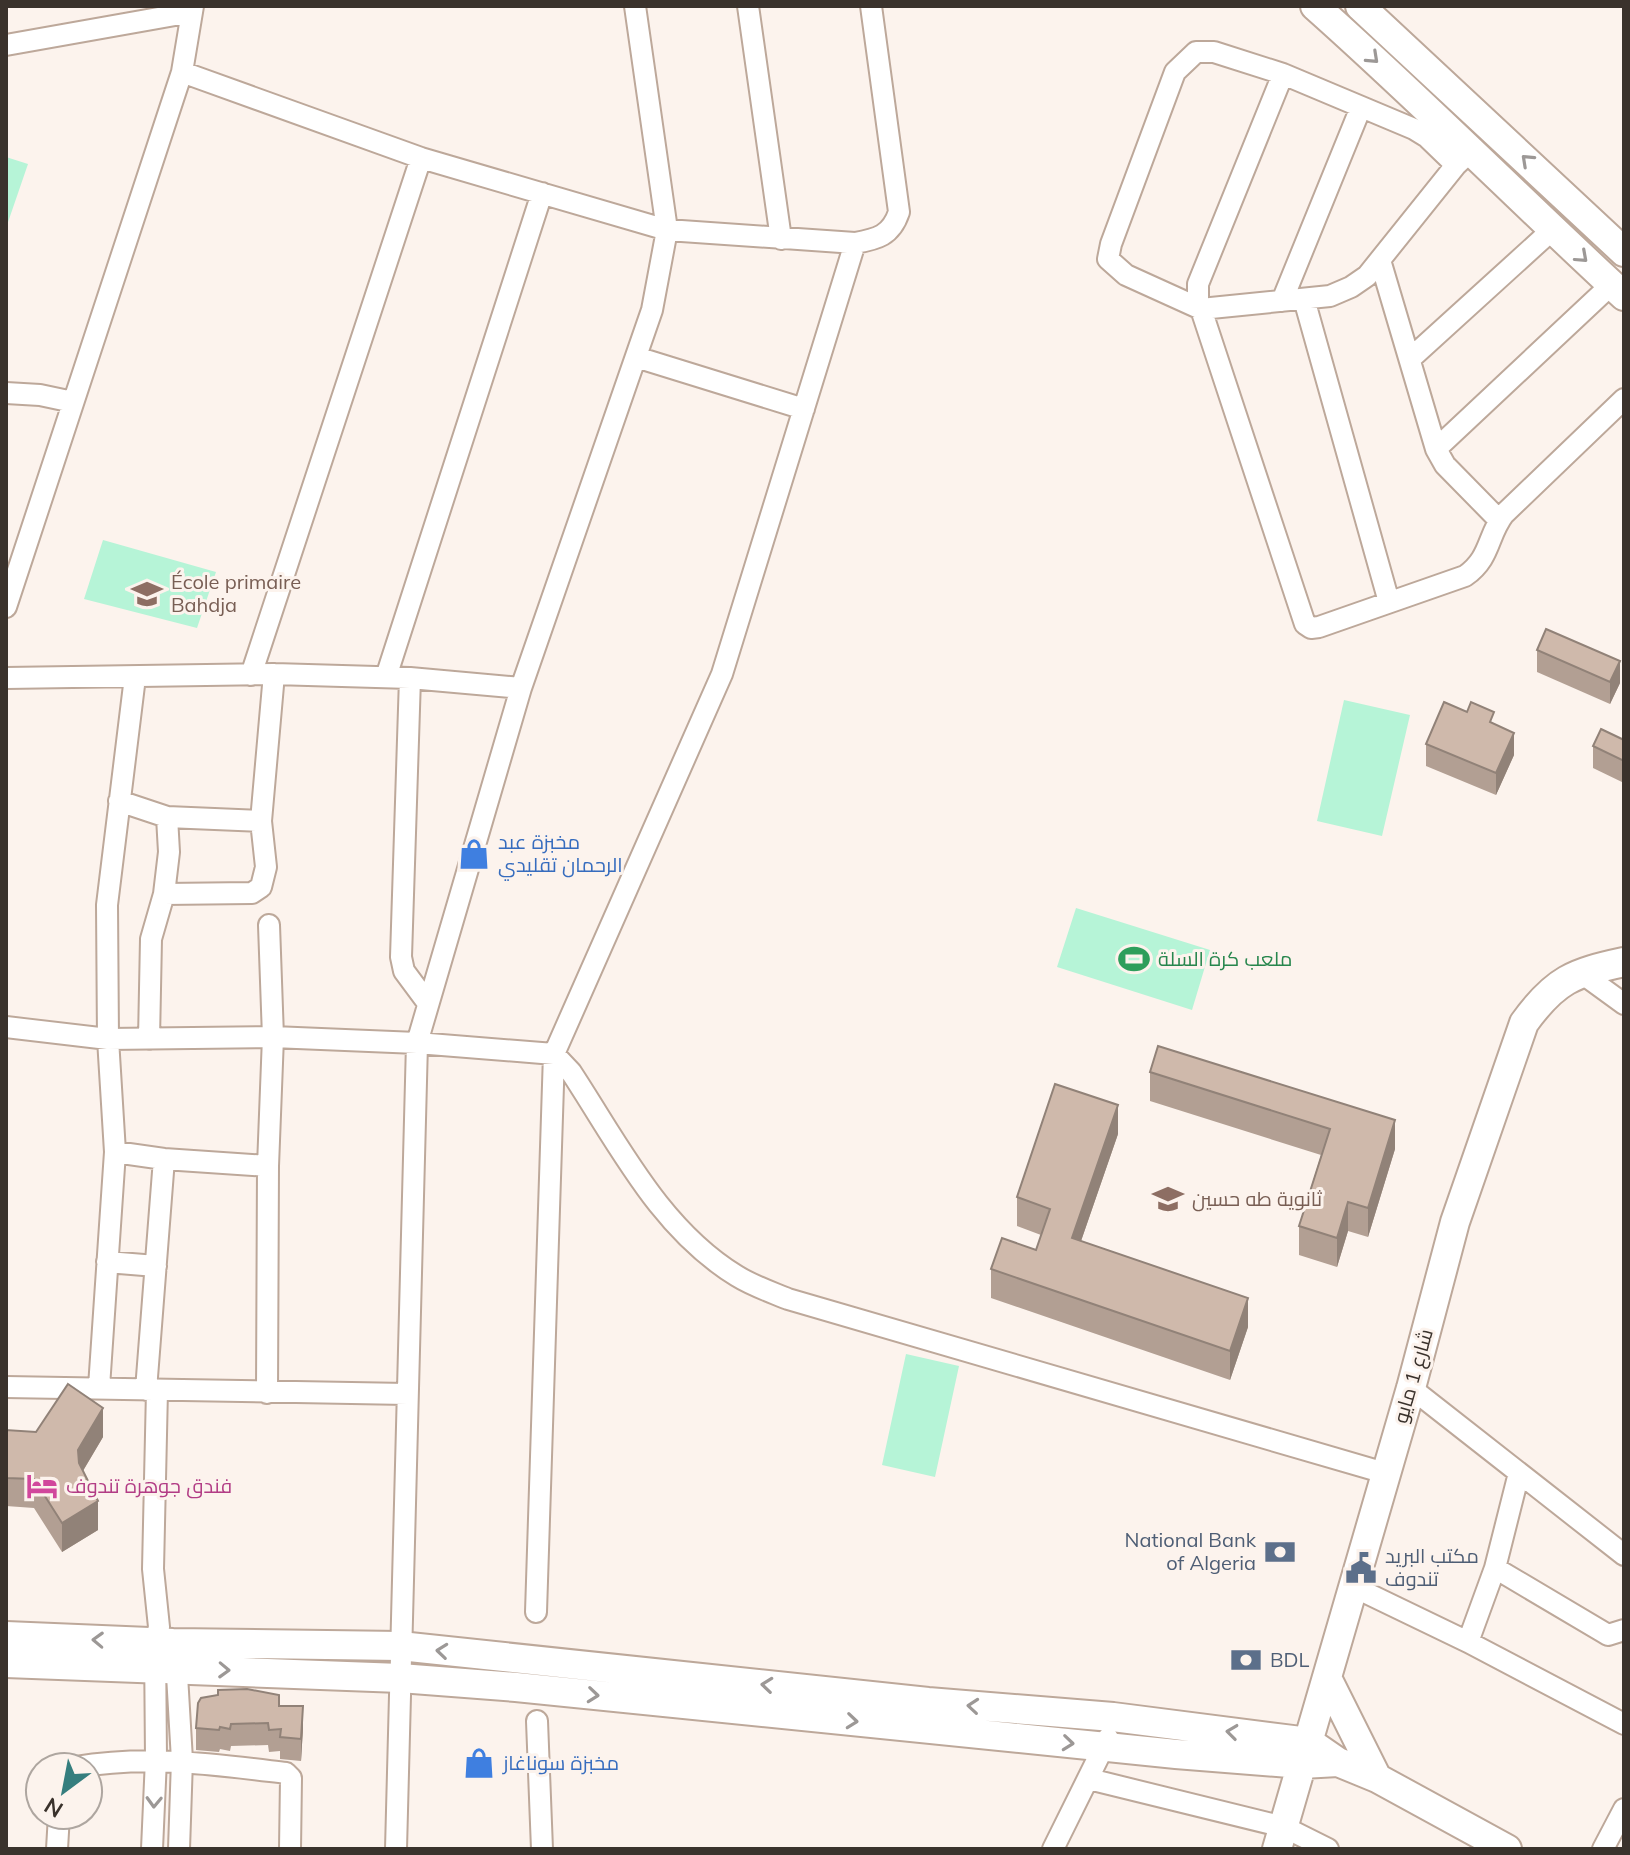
<svg xmlns="http://www.w3.org/2000/svg" width="1630" height="1855" font-family="Mulish,Cairo,sans-serif">
  <style>
    .green { fill: #b6f4d7 }
    .lines { fill: none; stroke-linecap: round; stroke-linejoin: round }
    .street-casing { stroke: #bda89a; stroke-width: 24 }
    .secondary-casing { stroke: #bda89a; stroke-width: 32 }
    .street { stroke: #fff; stroke-width: 20 }
    .secondary { stroke: #fff; stroke-width: 28 }
    .wall { fill: #b29f93 }
    .shaded-wall { fill: #918278 }
    .building { fill: #cfb9ab; stroke: #918278; stroke-width: 2 }
    .oneway { stroke: #9c9896 }
    .labels { text-anchor: middle; stroke-width: 6; stroke-linejoin: round; paint-order: stroke }
    .education-label { font-size: 20px; fill: #785e54; stroke: #fcf3ed; text-anchor: start }
    .shop-label { font-size: 20px; fill: #366cbe; stroke: #fcf3ed; text-anchor: start }
    .leisure-label { font-size: 20px; fill: #27864d; stroke: #fcf3ed; text-anchor: start }
    .street-label { font-size: 20px; fill: #3a322c; stroke: #fcf3ed }
    .hotel-label { font-size: 20px; fill: #b23c85; stroke: #fcf3ed; text-anchor: start }
    .service-label { font-size: 20px; fill: #4e5e75; stroke: #fcf3ed; text-anchor: start }
  </style>
  <rect width="100%" height="100%" fill="#fcf3ed"/>
  <path class="green" d="M6,157L28,164L6,228Z
    M103,540L216,572L197,628L84,599Z
    M1344,700L1410,715L1382,836L1317,821Z
    M1076,908L1210,950L1192,1010L1057,967Z
    M906,1354L959,1366L935,1477L882,1465Z"/>
  <g class="lines">
    <defs>
      <path id="street" d="M748,6L781,239
        M6,45L192,12
        M182,72L421,158L667,230L855,243L722,674L554,1054L571,1072C619,1145 660,1229 737,1276C753,1286 771,1292 788,1299L1385,1473
        M1283,74L1198,284V300L1305,624L1311,628L1319,627L1465,576C1491,558 1487,536 1504,514L1624,399
        M1456,165L1427,137L1414,129L1283,74L1214,52H1196L1175,72L1111,244L1108,259L1126,275L1201,309L1330,296L1351,287L1367,276L1456,165L1472,150
        M855,243C877,239 891,236 899,212L871,6
        M1380,260L1436,449L1445,465L1499,520
        M1304,299L1389,602
        M1282,301L1361,107
        M636,357L804,409
        M1410,359L1552,230
        M6,393L40,395L73,402
        M1436,449L1612,284
        M6,607L182,72L193,6
        M251,675L421,158
        M386,677L542,193
        M6,678L274,674L410,678L521,688
        M410,678L401,957L404,971L427,1002
        M119,801L167,817L261,821
        M164,894L252,893L261,887L266,867L261,821L274,674
        M1580,972L1624,1004
        M6,1027L108,1039L273,1037L417,1043L554,1054L536,1612
        M149,1039L151,939L164,894L169,852L167,817
        M115,1152L164,1159L268,1166
        M107,1262L156,1266
        M6,1387L407,1394
        M99,1387L115,1152L108,1039L107,905L135,677
        M1411,1388L1624,1555
        M146,1390L164,1159
        M267,1393L268,1166L273,1037L269,925
        M1495,1568L1603,1632L1608,1635L1624,1630
        M1354,1587L1468,1642L1624,1724
        M1468,1642L1495,1568L1519,1473
        M176,1658L182,1760L179,1849
        M537,1721L542,1849
        M75,1767C150,1755 211,1764 286,1773L291,1778L290,1849
        M1089,1779L1284,1827L1328,1849
        M57,1849L59,1815
        M152,1849L156,1759L155,1642L159,1627L153,1569L157,1390
        M396,1849L417,1043L521,688L652,310L667,230L635,6
        M1053,1849L1108,1738
        M1603,1849L1624,1809"/>
      <path id="secondary" d="M1315,6C1421,100 1520,200 1624,296
        M1360,6L1624,252
        M6,1636L173,1643L400,1646L928,1702L1113,1717L1309,1742L1338,1762L1377,1778L1507,1849
        M6,1663L400,1678L516,1687L1176,1754L1302,1764L1338,1762
        M1328,1680L1377,1778
        M1277,1849L1411,1388L1455,1222L1524,1023C1555,980 1573,973 1624,962"/>
    </defs>
    <use href="#street" class="street-casing"/>
    <use href="#secondary" class="secondary-casing"/>
    <use href="#street" class="street"/>
    <use href="#secondary" class="secondary"/>
  </g>
  <path class="wall" d="M1537,650L1620,683L1610,704L1537,672Z
    M1494,724L1514,755L1496,795L1426,766V744Z
    M1624,740V783L1593,768V746Z
    M1150,1072L1395,1149L1368,1237L1348,1231L1337,1267L1299,1255V1226L1321,1155L1150,1101Z
    M1118,1134L1081,1241L1248,1327L1230,1380L991,1298V1269L1036,1250L1041,1235L1017,1226V1197Z
    M6,1430L103,1437L83,1471L98,1530L62,1552L34,1508L6,1506Z
    M218,1690L279,1706L303,1728L301,1761L280,1759V1751L269,1752L268,1745L231,1746L230,1751L220,1749L219,1752L196,1750V1728L218,1695Z"/>
  <path class="shaded-wall" d="M1620,661V683L1610,704V682Z
    M1514,733V755L1496,795V773Z
    M1118,1105V1134L1072,1267V1238Z
    M1395,1120V1149L1368,1237V1208Z
    M1348,1202V1231L1337,1267V1238Z
    M1248,1298V1327L1230,1380V1351Z
    M103,1408V1437L78,1479V1450Z
    M98,1501V1530L62,1552V1523Z
    M303,1706V1728L301,1761V1739Z"/>
  <path class="building" d="M1546,629L1620,661L1610,682L1537,650Z
    M1444,702L1467,712L1471,702L1494,712L1490,722L1514,733L1496,773L1426,744Z
    M1601,729L1624,740V761L1593,746Z
    M1158,1046L1395,1120L1368,1208L1348,1202L1337,1238L1299,1226L1330,1129L1150,1072Z
    M1055,1084L1118,1105L1072,1238L1248,1298L1230,1351L991,1269L1002,1238L1036,1250L1050,1209L1017,1197Z
    M68,1384L103,1408L78,1450L79,1463L98,1501L62,1523L34,1479L6,1478V1430L36,1432Z
    M247,1689L279,1695V1706H303L301,1739L280,1737L281,1729L269,1730L268,1723L231,1724L230,1729L220,1727L219,1730L196,1728L198,1703L201,1698L218,1695V1690Z"/>
  <defs><path id="oneway-chevron" d="M-2-3.5L2.5 0L-2 3.5" fill="none" stroke-width="1.6" stroke-linecap="round" stroke-linejoin="round" transform="scale(2)"/></defs>
  <g class="oneway">
    <use href="#oneway-chevron" transform="translate(1373 58) rotate(43)"/>
    <use href="#oneway-chevron" transform="translate(1527 160) rotate(-137)"/>
    <use href="#oneway-chevron" transform="translate(1582 257) rotate(42)"/>
    <use href="#oneway-chevron" transform="translate(98 1640) rotate(-178)"/>
    <use href="#oneway-chevron" transform="translate(442 1651) rotate(-174)"/>
    <use href="#oneway-chevron" transform="translate(224 1670) rotate(2)"/>
    <use href="#oneway-chevron" transform="translate(767 1685) rotate(-174)"/>
    <use href="#oneway-chevron" transform="translate(593 1695) rotate(6)"/>
    <use href="#oneway-chevron" transform="translate(973 1706) rotate(-175)"/>
    <use href="#oneway-chevron" transform="translate(852 1721) rotate(6)"/>
    <use href="#oneway-chevron" transform="translate(1232 1732) rotate(-173)"/>
    <use href="#oneway-chevron" transform="translate(1068 1743) rotate(6)"/>
    <use href="#oneway-chevron" transform="translate(154 1802) rotate(92)"/>
  </g>
  <defs>
    <symbol id="school-bare" viewBox="-9 -9 18 18"><path d="M0-5L7-2L0 1L-7-2ZM-4 1L0 2.5L4 1V4Q0 6-4 4Z" fill="#8d6e63" stroke="#fcf3ed" stroke-width="2.5" paint-order="stroke"/></symbol>
    <symbol id="shop-bare" viewBox="-9 -9 18 18"><path d="M-5-2.5h2.3a2.7 3.5 0 0 1 5.4 0H5L5.5 6h-11ZM-1.5-2.5h3a1.5 2.3 0 0 0-3 0Z" fill="#3f7fe0" stroke="#fcf3ed" stroke-width="2.5" paint-order="stroke"/></symbol>
    <symbol id="stadium-bare" viewBox="-9 -9 18 18"><path d="M0-5a6.5 5 0 1 0 0 10a6.5 5 0 1 0 0-10ZM-3.5-1.8h7v3.6h-7Z" fill="#2e9e5b" stroke="#fcf3ed" stroke-width="2.5" paint-order="stroke"/></symbol>
    <symbol id="hotel-bare" viewBox="-9 -9 18 18"><path d="M-6-4.5h1.5V1H6V5H4.5V3h-9V5H-6ZM-4 0a1.8 1.8 0 1 1 3.6 0ZM.5 0V-2.5h3Q6-2.5 6 0Z" fill="#d1479c" stroke="#fcf3ed" stroke-width="2.5" paint-order="stroke"/></symbol>
    <symbol id="bank-bare" viewBox="-9 -9 18 18"><path d="M-6-4H6V4H-6ZM0-2.3a2.3 2.3 0 1 0 0 4.6a2.3 2.3 0 1 0 0-4.6Z" fill="#5c6f8a" stroke="#fcf3ed" stroke-width="2.5" paint-order="stroke"/></symbol>
    <symbol id="civic-bare" viewBox="-9 -9 18 18"><path d="M-.6-6.5H3V-4.5H.6V-3L4-1V1h2V6H-6V1h2V-1L-.6-3ZM-1.2 2.5V6h2.4V2.5Z" fill="#5c6f8a" stroke="#fcf3ed" stroke-width="2.5" paint-order="stroke"/></symbol>
  </defs>
  <g fill-rule="evenodd">
    <use href="#school-bare" x="125" y="572" width="44" height="44"/>
    <use href="#shop-bare" x="452" y="832" width="44" height="44"/>
    <use href="#stadium-bare" x="1112" y="937" width="44" height="44"/>
    <use href="#school-bare" x="1146" y="1177" width="44" height="44"/>
    <use href="#hotel-bare" x="20" y="1464" width="44" height="44"/>
    <use href="#bank-bare" x="1258" y="1530" width="44" height="44"/>
    <use href="#civic-bare" x="1339" y="1546" width="44" height="44"/>
    <use href="#bank-bare" x="1224" y="1638" width="44" height="44"/>
    <use href="#shop-bare" x="457" y="1741" width="44" height="44"/>
  </g>
  <g class="labels">
    <g class="education-label">
      <text x="171" y="589">École primaire<tspan x="171" dy="23">Bahdja</tspan></text>
      <text x="1192" y="1206">ثانوية طه حسين</text>
    </g>
    <g class="shop-label">
      <text x="498" y="849">مخبزة عبد<tspan x="498" dy="23">الرحمان تقليدي</tspan></text>
      <text x="503" y="1770">مخبزة سوناغاز</text>
    </g>
    <g class="leisure-label">
      <text x="1158" y="966">ملعب كرة السلة</text>
    </g>
    <g class="street-label">
      <text transform="translate(1413 1376) rotate(-74)" y="7">شارع 1 مايو</text>
    </g>
    <g class="hotel-label">
      <text x="66" y="1493">فندق جوهرة تندوف</text>
    </g>
    <g class="service-label">
      <text x="1256" y="1547" text-anchor="end">National Bank<tspan x="1256" dy="23">of Algeria</tspan></text>
      <text x="1385" y="1563">مكتب البريد<tspan x="1385" dy="23">تندوف</tspan></text>
      <text x="1270" y="1667">BDL</text>
    </g>
  </g>
  <rect width="1630" height="1855" fill="none" stroke="#3a322c" stroke-width="16"/>
  <g transform="translate(64 1791) rotate(212)"><circle r="38" fill="#fcf3ed" stroke="#aea6a0" stroke-width="2"/>
  <path d="M0-6L14 30L0 20L-14 30Z" fill="#357e7e"/>
  <text y="-12" font-size="22" font-weight="bold" text-anchor="middle" fill="#3a322c">N</text>
  </g>
</svg>
